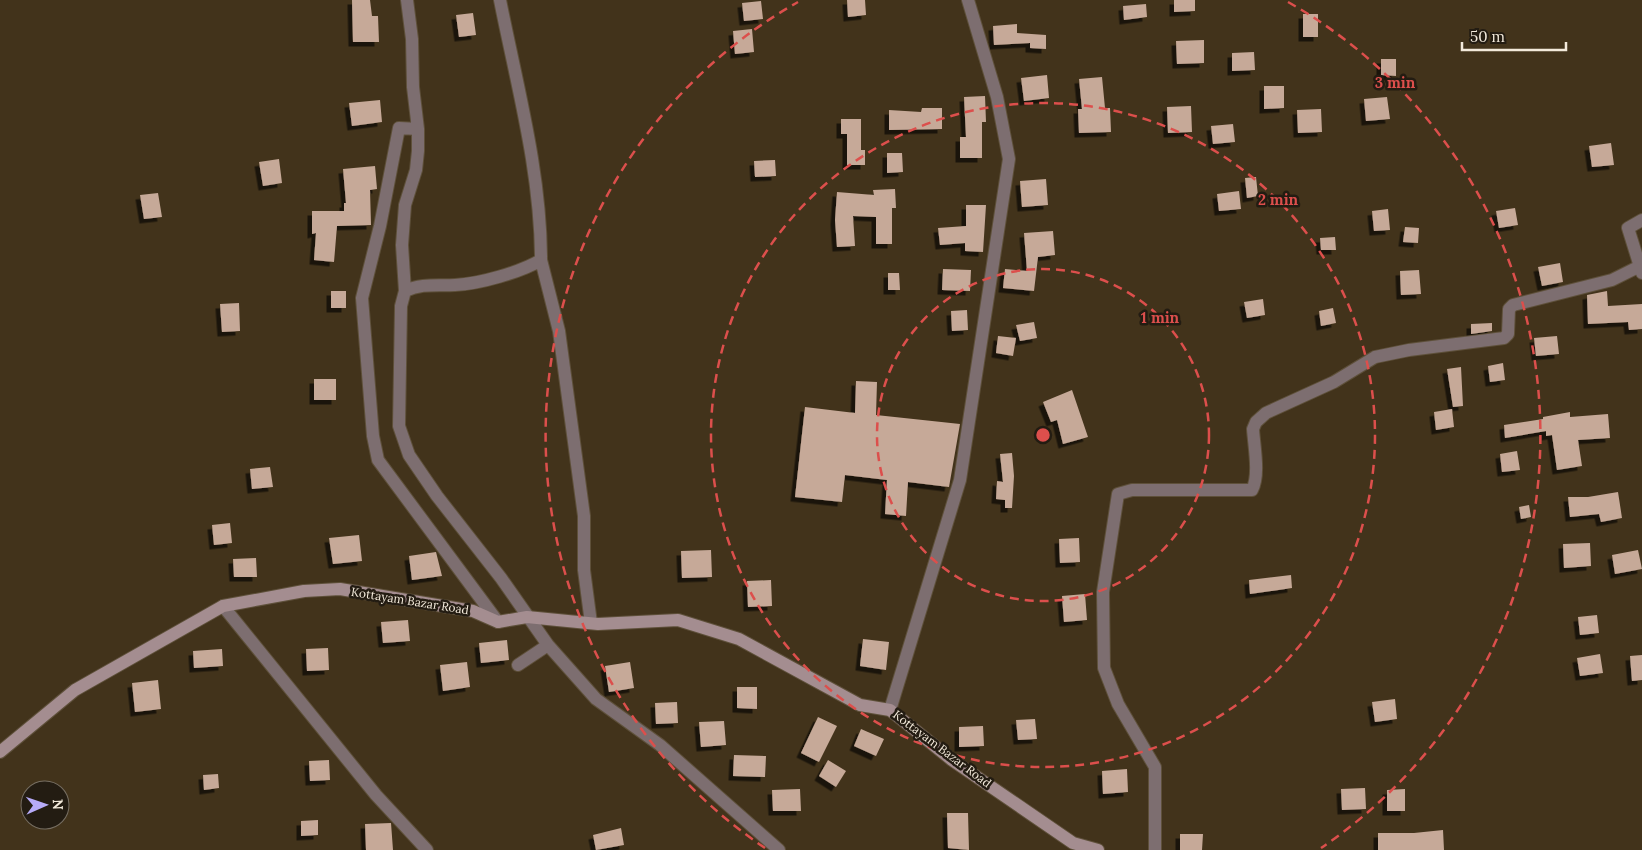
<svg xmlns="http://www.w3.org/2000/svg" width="1642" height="850" font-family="Lora,serif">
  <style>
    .building { fill: #c6a998; filter: url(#shadow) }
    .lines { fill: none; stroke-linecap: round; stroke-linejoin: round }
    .street-casing { stroke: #5e503a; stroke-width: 14 }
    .secondary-casing { stroke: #5e503a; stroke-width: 14 }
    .street { stroke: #7d6e70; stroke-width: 12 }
    .secondary { stroke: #a48d90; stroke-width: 12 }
    .ring { fill: none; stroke: #dc4f4c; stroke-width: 2.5; stroke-dasharray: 9 6 }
    .labels { text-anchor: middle; stroke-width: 5; stroke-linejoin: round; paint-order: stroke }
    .street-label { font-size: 12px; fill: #f3eadb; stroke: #231c12 }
    .centre { fill: #dc4f4c; stroke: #231c12; stroke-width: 2.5 }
    .ring-label { font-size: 15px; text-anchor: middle; font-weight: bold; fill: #dc4f4c; stroke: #231c12; stroke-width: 5; stroke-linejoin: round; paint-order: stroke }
  </style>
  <defs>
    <filter id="shadow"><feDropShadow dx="-4.5" dy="4.5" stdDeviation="0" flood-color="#0009"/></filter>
  </defs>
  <rect width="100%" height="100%" fill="#42331b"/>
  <path class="building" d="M352,0H370L372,16H378L379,42H353Z
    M847,0H865L866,15L848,17Z
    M1174,0H1195V11L1174,12Z
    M761,1L763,19L744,21L742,3Z
    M1146,4L1147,17L1124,20L1123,6Z
    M473,13L476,35L459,37L456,15Z
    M1303,14H1318V37H1303Z
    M1017,24V33L1046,35V49L1030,48V43L994,45L993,26Z
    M752,29L754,52L735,54L733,31Z
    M1204,40V63L1177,64L1176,41Z
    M1254,52L1255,70L1232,71V53Z
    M1381,59H1396V76L1381,75Z
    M1047,75L1049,98L1024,101L1021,78Z
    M1102,77L1105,108H1110L1111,132L1079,133L1078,109H1082L1079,79Z
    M1264,86H1284V108L1264,109Z
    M985,96L986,122H982V158H960V137H966L964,97Z
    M1387,97L1390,119L1366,121L1364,99Z
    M380,100L382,122L352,126L349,103Z
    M1191,106L1192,132L1168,133L1167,107Z
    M922,108H942V129L889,130V110L921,112Z
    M1321,109L1322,132L1298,133L1297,110Z
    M841,119H861V150H865V165H847V134H841Z
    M1233,124L1235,142L1213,144L1211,126Z
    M1611,143L1614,165L1592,167L1589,146Z
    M887,153H902L903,172L887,173Z
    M279,159L282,183L263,186L259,162Z
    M775,160L776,176L755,177L754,161Z
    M375,166L377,189L370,190L371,225L337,226L334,262L314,260L316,233L312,234V211H344V203H346L343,169Z
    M1256,177L1258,196L1247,198L1245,178Z
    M1046,179L1048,205L1022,207L1020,181Z
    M895,189L896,208H892V244H876V217L853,216L855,246L837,247L835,220L837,192L874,195L873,190Z
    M1239,191L1241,209L1219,211L1217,194Z
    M158,193L162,217L144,219L140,195Z
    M966,205H986L983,252L965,251V243L940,245L938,228L966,226Z
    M1515,208L1518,225L1499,228L1496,211Z
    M1388,209L1390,230L1374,231L1372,211Z
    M1405,227L1419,228L1418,243L1403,242Z
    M1053,231L1055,255L1038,257L1034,291L1003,288L1005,269L1027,271L1024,233Z
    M1335,237L1336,250H1321L1320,238Z
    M1560,263L1563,282L1542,286L1538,267Z
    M943,269L971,270L970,291L942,290Z
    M1419,270L1421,294L1401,295L1400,271Z
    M888,273H899L900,290H888Z
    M331,291H346V308H331Z
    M1607,291L1608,306L1642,304V329L1629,330L1628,322L1588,324L1587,295Z
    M1263,299L1265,315L1247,318L1244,302Z
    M239,303L240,331L222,332L220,304Z
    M1333,308L1336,323L1321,326L1319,311Z
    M967,310L968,330L952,331L951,311Z
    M1034,322L1037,338L1020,341L1016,325Z
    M1492,323V331L1471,334V324Z
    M998,336L1016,338L1013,356L996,353Z
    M1557,336L1559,354L1536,356L1534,338Z
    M1503,363L1505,380L1490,382L1488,366Z
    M1461,367L1463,406L1453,407L1447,369Z
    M314,379H336V400H314Z
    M856,381L877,382L876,415L960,424L949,487L908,482L906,516L885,514L887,480L845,475L842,502L795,497L805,407L855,413Z
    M1072,390L1088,437L1063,444L1057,420L1051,422L1043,402Z
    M1452,409L1454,427L1436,430L1434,412Z
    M1570,412V417L1608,414L1610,438L1578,440L1582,466L1557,470L1552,435L1546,436V431L1505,438L1504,425L1543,419V417Z
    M1517,451L1520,470L1502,472L1500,454Z
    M1012,453L1014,476L1012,508H1005V500L996,499L997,481L1003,482L1000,454Z
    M270,467L273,487L252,489L250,469Z
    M1618,492L1622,518L1601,522L1599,514L1570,517L1568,497H1588Z
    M1529,505L1531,517L1521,519L1519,507Z
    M230,523L232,543L214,545L212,525Z
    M359,535L362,561L333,564L329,538Z
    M1079,538L1080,562L1060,563L1059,539Z
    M1590,543L1591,566L1564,568L1563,544Z
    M711,550L712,577L682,578L681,551Z
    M1638,550L1642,569L1615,574L1612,555Z
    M436,552L442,576L412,580L409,556Z
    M256,558L257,577H234L233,559Z
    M1291,575L1292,588L1250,594L1249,580Z
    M771,580L772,606L748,607L747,581Z
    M1085,594L1087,620L1064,622L1062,596Z
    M1597,615L1599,633L1580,635L1578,617Z
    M408,620L410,641L383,643L381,622Z
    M863,639L889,642L886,670L860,666Z
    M507,640L509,660L481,663L479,643Z
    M328,648L329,670L307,671L306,649Z
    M222,649L223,666L194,668L193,651Z
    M1600,654L1603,673L1580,676L1577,658Z
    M1642,655V680L1632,681L1630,656Z
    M467,662L470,687L443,691L440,665Z
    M630,662L634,688L609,692L605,666Z
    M158,680L161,709L135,712L132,683Z
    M737,687H757V709L737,708Z
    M1395,699L1397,719L1375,722L1372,702Z
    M677,702L678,723L656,724L655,703Z
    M818,717L837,726L819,762L801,753Z
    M1035,719L1037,739L1018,740L1016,720Z
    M724,721L726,745L701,747L699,722Z
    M983,726L984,746L959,747V727Z
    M861,729L884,739L876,756L854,746Z
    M734,755L766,756L765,777L733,776Z
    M329,760L330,780L310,781L309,761Z
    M828,760L846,771L836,787L819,776Z
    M1127,769L1128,792L1103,794L1102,771Z
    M218,774L219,788L204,790L203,775Z
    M1365,788L1366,809L1342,810L1341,789Z
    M800,789L801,811H773L772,790Z
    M1405,789V811H1387V790Z
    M947,813H968L969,850L948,848Z
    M318,820V835L301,836V821Z
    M391,823L393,850H366L365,824Z
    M621,828L624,845L596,850L593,835Z
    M1443,830L1444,850H1378V833H1414Z
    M1180,834H1203L1202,850H1180Z"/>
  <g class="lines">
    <defs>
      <path id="street" d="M407,0L412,39L413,87L418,129V151L416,170L405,205L402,245L405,291L401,306L399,426L409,455L437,496L501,578L548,645L596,699L660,745L779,850
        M418,129L399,128L380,226L362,298L373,436L378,460L498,622
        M1642,220L1628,228L1642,273
        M541,260L559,331L584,516V570L591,623
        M405,291C422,283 437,286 455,285C479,284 521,272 541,260C541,172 517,86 500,0
        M223,606L376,795L427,850
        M518,665L548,645
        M890,710L960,480L1009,159L997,97L968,0
        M1155,850V767L1118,704L1104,668L1103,592L1118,494L1132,490H1252C1260,475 1254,446 1253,429L1256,422L1266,413L1334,382L1375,357L1409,350L1504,338L1508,334L1509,309L1513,305L1612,280L1640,266"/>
      <path id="secondary" d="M0,752L75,690L223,606L304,591L340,589L473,611L498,622L527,617L598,624L678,620L739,639L860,705L890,710L952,760L1073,843L1098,850"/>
    </defs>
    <use href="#street" class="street-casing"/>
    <use href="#secondary" class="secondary-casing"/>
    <use href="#street" class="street"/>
    <use href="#secondary" class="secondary"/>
  </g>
  <g class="ring">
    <circle cx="1043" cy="435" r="166"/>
    <circle cx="1043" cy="435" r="332"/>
    <path d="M765 848A498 498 0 0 1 798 2M1288 2A498 498 0 0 1 1321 848"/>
  </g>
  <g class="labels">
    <g class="street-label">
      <text transform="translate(410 601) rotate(9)" y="4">Kottayam Bazar Road</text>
      <text transform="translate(942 749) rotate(37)" y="4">Kottayam Bazar Road</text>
    </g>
  </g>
  <circle cx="1043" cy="435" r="8" class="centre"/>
  <g class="ring-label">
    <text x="1395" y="88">3 min</text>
    <text x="1278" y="205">2 min</text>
    <text x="1160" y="323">1 min</text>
  </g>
  <g transform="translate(45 805) rotate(88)"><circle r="24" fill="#231c12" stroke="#766e62"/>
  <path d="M0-4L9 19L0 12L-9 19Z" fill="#b7abf8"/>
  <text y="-8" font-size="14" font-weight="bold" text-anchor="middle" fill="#f3eadb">N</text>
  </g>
  <path d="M1462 42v8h104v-8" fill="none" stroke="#f3eadb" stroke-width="2.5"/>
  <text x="1470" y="42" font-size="15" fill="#f3eadb" stroke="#231c12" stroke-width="4" paint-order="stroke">50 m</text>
</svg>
